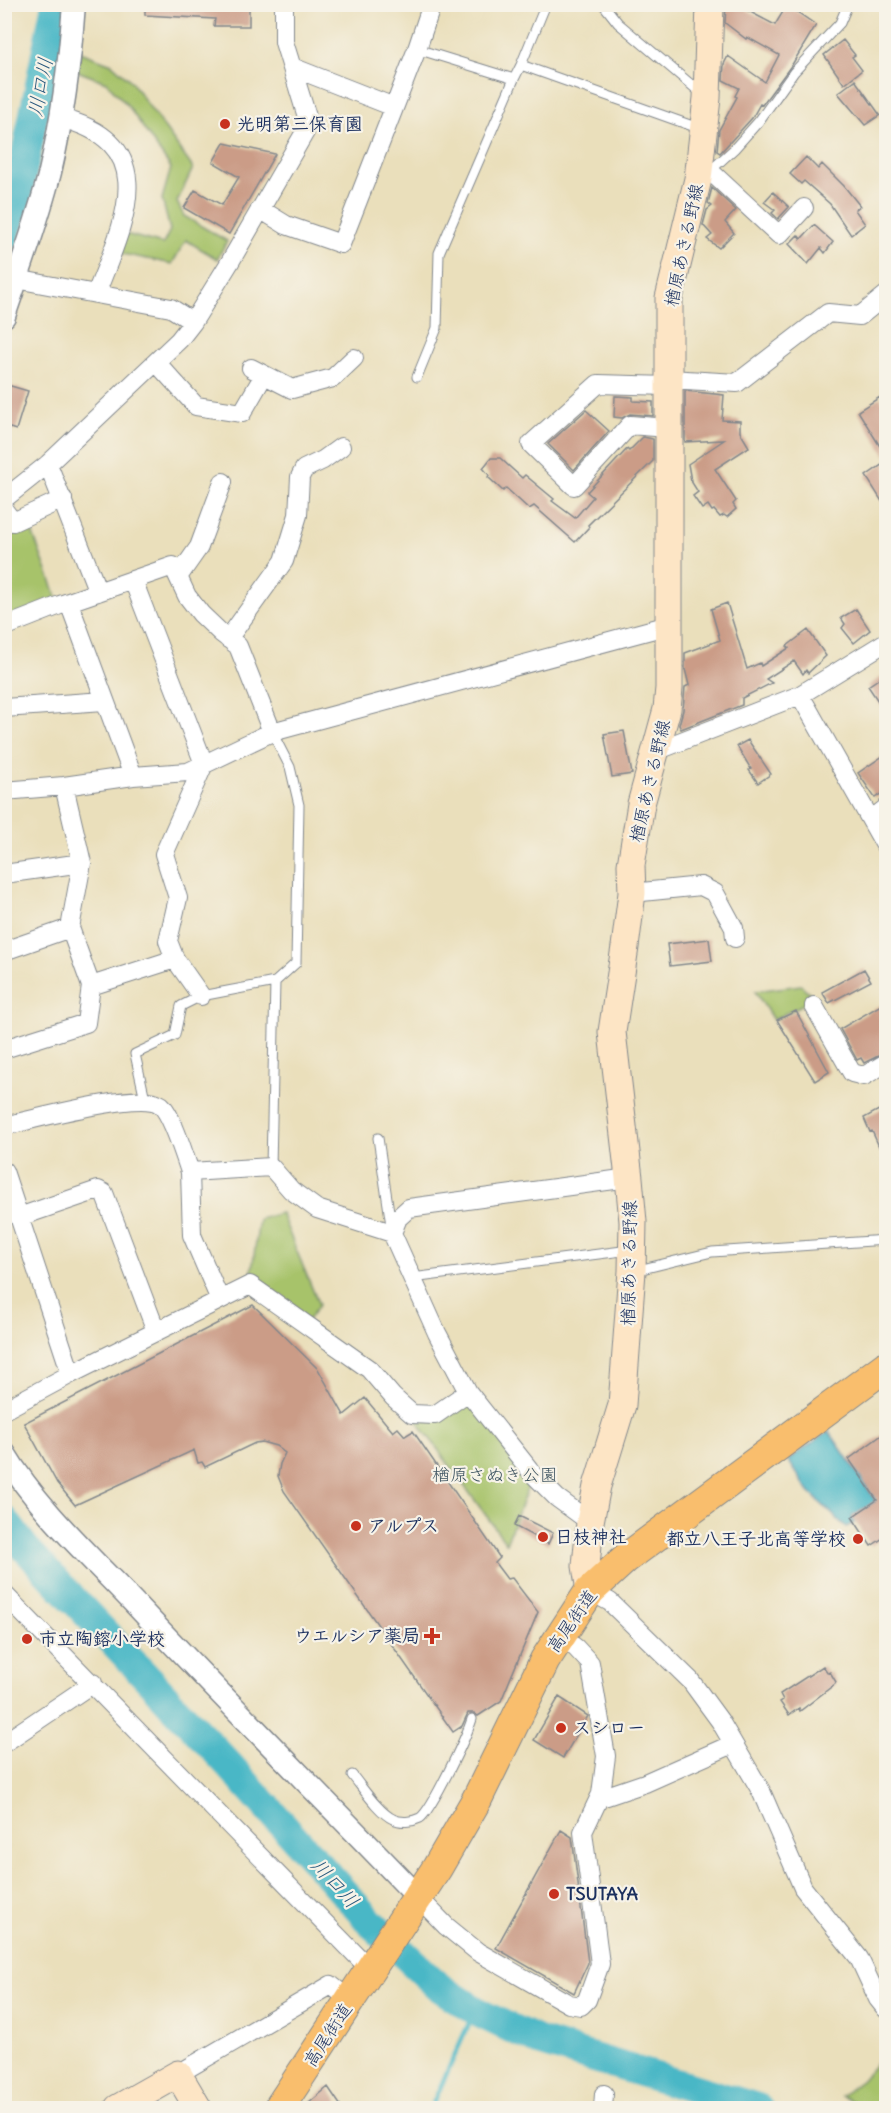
<svg xmlns="http://www.w3.org/2000/svg" width="891" height="2113" font-family="Delius,'Klee One',sans-serif">
  <style>
    .green { fill: #a7c36b; stroke: #617964; stroke-width: 1.5 }
    .water { fill: #4ab7c6; stroke: #327392; stroke-width: 1.5 }
    .lines { fill: none; stroke-linecap: round; stroke-linejoin: round }
    .stream { stroke: #4ab7c6; stroke-width: 5 }
    .river { stroke: #4ab7c6; stroke-width: 30 }
    .building { fill: #cb9c87 }
    .service-casing { stroke: #82878c; stroke-width: 11 }
    .minor-casing { stroke: #82878c; stroke-width: 20 }
    .tertiary-casing { stroke: #82878c; stroke-width: 25 }
    .secondary-casing { stroke: #82878c; stroke-width: 29 }
    .primary-casing { stroke: #82878c; stroke-width: 32 }
    .service { stroke: #fff; stroke-width: 9 }
    .minor { stroke: #fff; stroke-width: 18 }
    .tertiary { stroke: #fff; stroke-width: 22 }
    .secondary { stroke: #fde5c5; stroke-width: 27 }
    .primary { stroke: #f9be6d; stroke-width: 30 }
    .poi-dot { fill: #c8321e; stroke: #f7f3e8; stroke-width: 2 }
    .labels { text-anchor: middle; stroke-width: 4.5; stroke-linejoin: round; paint-order: stroke }
    .poi-label { font-size: 18px; font-weight: bold; fill: #1b2f5e; stroke: #f7f3e8; text-anchor: start }
    .street-label { font-size: 18px; fill: #1b2f5e; stroke: #f7f3e8 }
    .park-label { font-size: 18px; fill: #3e5461; stroke: #f7f3e8 }
    .water-label { font-size: 20px; font-style: italic; fill: #29587d; stroke: #f7f3e8 }
  </style>
  <rect width="100%" height="100%" fill="#f7f3e8"/>
  <filter id="ink" filterUnits="userSpaceOnUse"><feTurbulence type="fractalNoise" baseFrequency=".0167" numOctaves="2"/><feDisplacementMap in="SourceGraphic" scale="12" xChannelSelector="R" yChannelSelector="G"/><feConvolveMatrix kernelMatrix="1 2 1 2 8 2 1 2 1" color-interpolation-filters="sRGB"/></filter>
  <filter id="wash" filterUnits="userSpaceOnUse"><feTurbulence type="fractalNoise" baseFrequency=".008" numOctaves="4" result="noise"/><feDisplacementMap in="SourceGraphic" scale="24" xChannelSelector="R" yChannelSelector="G"/><feGaussianBlur stdDeviation="1.35" result="paint"/><feColorMatrix in="noise" values="0 0 0 0 0 0 0 0 0 0 0 0 0 0 0 0 0 1.4 0 .05"/><feComposite in="paint" operator="in"/></filter>
  <g filter="url(#wash)">
    <rect width="100%" height="100%" fill="#eadfbb"/>
    <path class="green" d="M80,52L112,64L131,81L193,168L177,202L184,216L227,241L217,259L186,240L172,264L112,252L118,232L163,244L170,230L162,199L171,168L128,106L106,82L77,71Z
      M26,516L60,605L5,627V526Z
      M801,985L815,998L773,1020L755,991Z
      M281,1213L319,1305L305,1324L250,1285L259,1219Z
      M468,1392L533,1474L506,1543L412,1414L435,1415Z
      M886,2051V2108H867L841,2096L862,2080Z"/>
    <path class="water" d="M829,1431L876,1501L852,1517L854,1523L846,1527L809,1492L788,1460Z"/>
    <g class="lines">
      <path class="stream" d="M431,2108L475,2010"/>
      <path class="river" d="M4,238L17,199L56,4
        M4,1520L25,1548L230,1766L372,1924L439,1987L481,2014L538,2041L758,2108"/>
    </g>
    <g id="blocks">
      <path class="building" d="M145,4H249V26H214L215,19L145,15Z
        M735,4L775,25L787,5L816,25L793,63L762,105L760,104L752,118L720,153L717,151L719,130L737,97L735,96L739,88L723,80L724,64L728,56L765,82L779,55L747,37L746,39L725,23L726,5Z
        M843,40L855,55L852,57L862,70L844,84L824,55Z
        M855,80L880,115L865,125L838,93Z
        M224,143L275,154L229,234L184,208L195,190L222,205L239,177L213,162Z
        M806,157L818,169L822,164L844,186L860,206L855,210L865,224L851,235L830,204L804,181L801,184L790,174Z
        M712,188L736,210L725,222L734,233L719,248L707,239L712,235L703,225L707,210L712,206L708,203Z
        M773,192L789,207L778,219L772,213L775,210L764,202Z
        M814,225L833,242L825,253L821,248L808,264L789,244L798,235L801,239Z
        M4,384L28,391L16,430L4,426Z
        M685,391L724,395L722,420L740,421V432L749,447L715,469L736,501L733,504L736,509L727,517L724,515L720,517L714,510L712,511L708,505L702,509L693,496L698,492L691,481L688,464L724,440L685,442Z
        M615,396L633,397V401L653,402V416L630,414L622,418L614,417Z
        M880,397L886,408V456L858,411Z
        M586,410L609,431L574,470L548,444Z
        M643,437L653,439V461L588,525L589,527L575,542L534,506L529,509L506,488L503,491L488,477L489,475L483,468L491,458H500L522,478L525,475L554,499L552,501L575,518L593,497L587,492L627,449L629,451Z
        M886,462V508L866,476Z
        M727,603L747,669L760,663L761,666L789,648L787,646L808,630L826,656L808,673L806,670L803,674L794,661L766,679L772,683L742,698V705L681,729L679,725L683,710L685,687L689,685L685,669V653L720,640L711,609Z
        M856,609L870,630L854,643L842,628L845,624L841,618Z
        M886,674V713L868,686Z
        M624,731L632,774L612,777L604,734Z
        M748,740L771,774L758,783L749,770L751,769L737,746Z
        M886,754V790L875,798L858,773Z
        M709,939L712,961L670,966L667,944Z
        M864,969L871,981L829,1003L822,992Z
        M886,1002V1052L864,1063L861,1058L857,1060L840,1029Z
        M796,1011L829,1072L815,1081L777,1020Z
        M886,1106V1162L872,1131L870,1132L864,1118Z
        M253,1305L318,1369L344,1415L365,1398L393,1432L398,1428L405,1436L413,1431L500,1558L495,1563L507,1579L512,1578L538,1612L501,1701L478,1716L474,1713H468L462,1726L453,1732L284,1491L278,1476L280,1464L285,1453L276,1446L262,1442L255,1443L205,1467L202,1462L198,1463L194,1450L75,1505L57,1483L24,1423Z
        M886,1432V1536L871,1546L852,1517L877,1500L849,1459Z
        M519,1516L553,1533L548,1544L514,1526Z
        M823,1666L828,1673L830,1672L836,1682L835,1684L800,1711L799,1708L789,1715L780,1702L783,1700L780,1694Z
        M559,1697L588,1716L563,1758L534,1740Z
        M561,1830L572,1837L588,1963L574,1993L496,1948Z
        M328,2087L343,2109H302Z"/>
    </g>
  </g>
  <g filter="url(#ink)">
    <use href="#blocks" fill-opacity="0" stroke="#82878c" stroke-width="1.5"/>
    <g class="lines">
      <defs>
        <path id="service" d="M603,4L618,23L701,93
          M417,49L514,79L521,65L701,129
          M521,65L546,4
          M710,171L734,149L759,121L794,72L840,23L848,4
          M417,377L437,328L439,253L514,79
          M145,1099L135,1054L175,1035L181,1006L201,996L275,982L296,963L299,805L290,767L272,732
          M378,1138L391,1225
          M271,1167L275,982
          M634,1271L712,1252L886,1240
          M412,1278L630,1250
          M352,1775C362,1787 379,1813 393,1819C401,1823 412,1822 420,1818C432,1810 467,1735 472,1719"/>
        <path id="minor" d="M292,67L394,107
          M60,118C165,144 123,224 96,294
          M698,179L710,171L779,235L804,208
          M260,209L286,225L341,244L417,49L432,4
          M16,279L171,308L193,322
          M156,362L196,406L242,413L264,375
          M251,368L292,389L333,378L354,358
          M669,379L737,383L828,313L860,316L886,295
          M668,428L630,425L574,486L531,444L598,384L669,386
          M48,464L98,592
          M4,499L48,464L179,340L193,322L230,262L305,132L308,120L284,42V4
          M4,510L13,522L63,499
          M178,577L199,547L223,482
          M133,580L204,764L164,854L178,898L168,941L175,959L201,996
          M69,603L133,776
          M4,627L60,605L173,566L187,596L201,614L221,633L238,646L272,732
          M228,639L284,561L298,515L300,477L304,469L323,460L341,447
          M800,695L886,847
          M4,708L104,701
          M656,751L800,695L886,642
          M4,791L64,786L133,776L188,772L272,732L669,625
          M871,820L886,808
          M4,874L82,863
          M632,893L701,886L715,893L734,928L735,938
          M4,951L70,928
          M91,986L175,959
          M814,1006L852,1073L864,1076L886,1063
          M4,1049L86,1023L91,986L70,928L82,863L64,786
          M4,1126C32,1120 142,1089 161,1105C172,1115 185,1157 190,1172L271,1167L291,1190L317,1209L392,1233L437,1333L468,1392L533,1474L557,1498L590,1522
          M4,1171L71,1374L4,1410
          M190,1172L192,1235L220,1300
          M19,1217L98,1190L104,1193L156,1331
          M392,1233L398,1218L409,1208L629,1178
          M71,1374L250,1285L369,1369L393,1397L412,1414L435,1415L468,1392
          M590,1591L610,1602L690,1680L720,1721L761,1791L803,1888L859,1958L878,1999L886,2009
          M4,1594L360,1959
          M4,1743L93,1683
          M601,1794L607,1796L645,1783L733,1744
          M418,1897L446,1926L478,1952L569,2004L581,2006L587,2000L600,1964L583,1832L601,1794L606,1756L590,1663L576,1648L560,1636
          M178,2074L331,1985L350,2000
          M603,2108L604,2094"/>
        <path id="tertiary" d="M4,316C20,268 38,220 50,172C63,117 70,60 74,4
          M4,1453C39,1511 92,1558 138,1607C230,1705 325,1800 418,1897"/>
        <path id="secondary" d="M590,1591L586,1566L590,1522L597,1486L622,1405L632,1271L633,1222L629,1178L612,1032L625,947L632,893L631,865L641,804L667,709L669,688V298L698,179L707,98L710,4
          M118,2108L178,2074L198,2108"/>
        <path id="primary" d="M279,2108L437,1868L477,1799L545,1660L590,1591L625,1559L886,1366"/>
      </defs>
      <use href="#service" class="service-casing"/>
      <use href="#minor" class="minor-casing"/>
      <use href="#tertiary" class="tertiary-casing"/>
      <use href="#secondary" class="secondary-casing"/>
      <use href="#primary" class="primary-casing"/>
      <use href="#service" class="service"/>
      <use href="#minor" class="minor"/>
      <use href="#tertiary" class="tertiary"/>
      <use href="#secondary" class="secondary"/>
      <use href="#primary" class="primary"/>
    </g>
  </g>
  <g class="poi-dot">
    <circle cx="225" cy="124" r="6"/>
    <circle cx="356" cy="1526" r="6"/>
    <circle cx="543" cy="1537" r="6"/>
    <circle cx="858" cy="1539" r="6"/>
    <path d="M429 1627h6v6h6v6h-6v6h-6v-6h-6v-6h6z"/>
    <circle cx="27" cy="1639" r="6"/>
    <circle cx="561" cy="1728" r="6"/>
    <circle cx="554" cy="1894" r="6"/>
  </g>
  <g class="labels">
    <g class="poi-label">
      <text x="237" y="130">光明第三保育園</text>
      <text x="368" y="1532">アルプス</text>
      <text x="555" y="1543">日枝神社</text>
      <text x="846" y="1545" text-anchor="end">都立八王子北高等学校</text>
      <text x="420" y="1642" text-anchor="end">ウエルシア薬局</text>
      <text x="39" y="1645">市立陶鎔小学校</text>
      <text x="573" y="1734">スシロー</text>
      <text x="566" y="1900">TSUTAYA</text>
    </g>
    <g class="street-label">
      <text transform="translate(684 245) rotate(-78)" y="6">楢原あきる野線</text>
      <text transform="translate(650 781) rotate(-77)" y="6">楢原あきる野線</text>
      <text transform="translate(629 1263) rotate(-89)" y="6">楢原あきる野線</text>
      <text transform="translate(572 1621) rotate(-55)" y="6">高尾街道</text>
      <text transform="translate(328 2035) rotate(-57)" y="6">高尾街道</text>
    </g>
    <g class="park-label">
      <text x="495" y="1481">楢原さぬき公園</text>
    </g>
    <g class="water-label">
      <text transform="translate(40 87) rotate(-79)" y="7">川口川</text>
      <text transform="translate(335 1883) rotate(47)" y="7">川口川</text>
    </g>
  </g>
  <rect width="891" height="2113" fill="none" stroke="#f7f3e8" stroke-width="24"/>
</svg>
